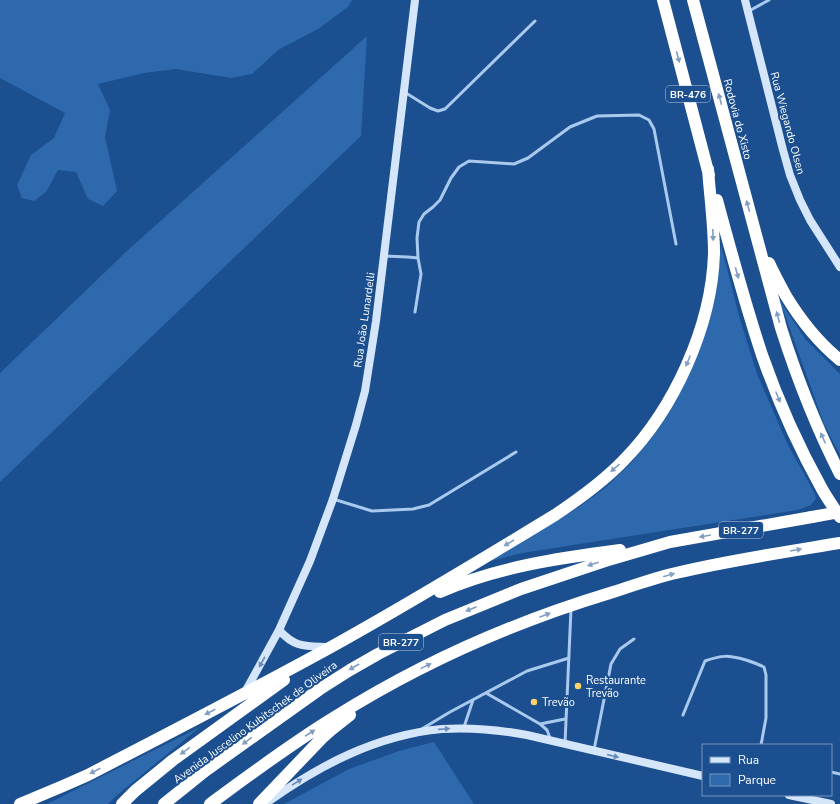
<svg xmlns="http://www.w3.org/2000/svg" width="840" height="804" font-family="'Nunito Sans',sans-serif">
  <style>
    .green { fill: #2e69ad }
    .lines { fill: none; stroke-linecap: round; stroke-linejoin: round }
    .lane { stroke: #a9c9ee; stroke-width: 3 }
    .secondary { stroke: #d6e6fa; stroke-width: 8 }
    .highway { stroke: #fff; stroke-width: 12 }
    .highway-bridge { stroke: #fff; stroke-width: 12 }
    .oneway { fill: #829ec1 }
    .oneway2 { fill: #668bba }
    .poi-dot { fill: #ffd166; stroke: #1b4f8f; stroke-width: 1.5 }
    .labels { text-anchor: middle; stroke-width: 4; stroke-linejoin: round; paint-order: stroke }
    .shield { fill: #1b4f8f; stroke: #bbcadd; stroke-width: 1 }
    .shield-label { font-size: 10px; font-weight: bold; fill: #fff }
    .street-label { font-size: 11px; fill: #fff; stroke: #1b4f8f }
    .poi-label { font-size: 11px; fill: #fff; stroke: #1b4f8f; text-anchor: start }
  </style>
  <rect width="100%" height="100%" fill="#1b4f8f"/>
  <path class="green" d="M0,0H352L348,7L318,29L278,50L252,74L231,78L176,69L144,73L98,84L110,110L105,137L117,191L103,206L88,199L76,172L58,170L46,192L34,201L22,198L17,185L31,155L54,138L65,113L0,78Z
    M367,36L361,136L0,482V373L128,250Z
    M721,245L739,316L757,374L787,443L815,494L816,499L811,505L798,510L522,553L483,563L579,507L606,487L631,463L654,434L672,405L716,287Z
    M780,301L806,340L840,374V455L824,424Z
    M200,727L116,796L108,804H47Z
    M434,742L474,804H284L349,769L399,751Z"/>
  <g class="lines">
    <path class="lane" d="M749,11L769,0
      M406,93L430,108L438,111L445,109L535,21
      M384,256L408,257L418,258
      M415,312L421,274L418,258L417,238L419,222L424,214L433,207L440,200L451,178L459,167L469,161L514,164L528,158L570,127L597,116L639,115L649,120L654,129L676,244
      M333,499L372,511L413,509L429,505L516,452
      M486,693L540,724L547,730L550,738
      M683,715L705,661C722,655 728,655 746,660C752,662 758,664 764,667L766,675V718L761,745
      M540,724L565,719
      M464,727L473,700
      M420,730L450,712L527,671L569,658
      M565,743L571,609
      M594,750L611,664L620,649L634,639
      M831,772L840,774"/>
    <path class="secondary" d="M745,0L783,150L790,175L800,200L810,220L840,267
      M279,630C296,649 307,646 330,647
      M244,694L279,630L310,561L333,499L356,425L365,391L376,321L415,0
      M789,795L831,804
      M265,804C318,766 376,735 442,729C471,727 500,730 527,735L703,776"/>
    <path class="highway" d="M663,0L709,175
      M693,0L781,328C797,378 816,427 840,474
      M717,200C731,252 745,304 762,355C778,401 798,446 822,489C827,498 834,508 840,517
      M769,263C774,274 780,285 786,296C800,319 819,343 840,360
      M440,592C497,567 559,558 620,550
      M20,804L63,786L88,775C169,733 251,691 331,647C407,605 481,560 555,515C579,499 603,482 624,460C674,409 712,326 714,253C714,225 710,197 708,169
      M122,804L135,791L173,760L284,680
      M164,804L205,771L320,689L350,670L378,654L445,620L521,589L605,561L670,542L812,517
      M210,804C251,774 292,743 335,717C421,663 514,622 610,593C632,586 654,578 676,573C730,560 785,552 840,543
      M259,804L322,738L331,730L350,715"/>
    <path class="highway-bridge" d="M812,517L840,512"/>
  </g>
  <defs><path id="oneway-solid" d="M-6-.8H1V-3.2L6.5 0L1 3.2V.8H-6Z"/></defs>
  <g class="oneway">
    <use href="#oneway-solid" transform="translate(678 57) rotate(75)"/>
    <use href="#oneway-solid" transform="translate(720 99) rotate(-105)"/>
    <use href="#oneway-solid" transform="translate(748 206) rotate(-105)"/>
    <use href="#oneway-solid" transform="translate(713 235) rotate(89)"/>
    <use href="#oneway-solid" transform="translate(737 273) rotate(74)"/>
    <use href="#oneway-solid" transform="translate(778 317) rotate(-105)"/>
    <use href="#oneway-solid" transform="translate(688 361) rotate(112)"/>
    <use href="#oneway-solid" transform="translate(778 397) rotate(68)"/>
    <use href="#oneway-solid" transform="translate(823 438) rotate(-114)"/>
    <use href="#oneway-solid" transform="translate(615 468) rotate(138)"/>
    <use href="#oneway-solid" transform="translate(705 536) rotate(170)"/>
    <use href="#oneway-solid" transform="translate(509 543) rotate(149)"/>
    <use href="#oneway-solid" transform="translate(796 550) rotate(-10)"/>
    <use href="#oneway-solid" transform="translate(593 564) rotate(162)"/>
    <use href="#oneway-solid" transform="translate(669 575) rotate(-16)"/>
    <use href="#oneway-solid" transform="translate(471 609) rotate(157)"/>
    <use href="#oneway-solid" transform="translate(545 615) rotate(-21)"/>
    <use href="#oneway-solid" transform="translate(426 666) rotate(-26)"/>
    <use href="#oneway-solid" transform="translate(354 667) rotate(150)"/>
    <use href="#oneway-solid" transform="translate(210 712) rotate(153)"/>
    <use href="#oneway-solid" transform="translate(310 733) rotate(-33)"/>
    <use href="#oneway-solid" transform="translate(247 741) rotate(144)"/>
    <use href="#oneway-solid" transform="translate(185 751) rotate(144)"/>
    <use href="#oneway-solid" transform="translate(95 771) rotate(153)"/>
  </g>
  <g class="oneway2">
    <use href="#oneway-solid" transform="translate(262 662) rotate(119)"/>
    <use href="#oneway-solid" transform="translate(444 729) rotate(-4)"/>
    <use href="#oneway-solid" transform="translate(613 756) rotate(13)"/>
    <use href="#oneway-solid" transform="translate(297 782) rotate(-32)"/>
  </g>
  <g class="poi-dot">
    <circle cx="578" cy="686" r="4"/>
    <circle cx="534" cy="702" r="4"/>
  </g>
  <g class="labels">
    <g class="shield">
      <rect x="666" y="86" width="44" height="16" rx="3"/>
      <rect x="719" y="522" width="44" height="16" rx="3"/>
      <rect x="379" y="634" width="44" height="16" rx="3"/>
    </g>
    <g class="shield-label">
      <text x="688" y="98">BR-476</text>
      <text x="741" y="534">BR-277</text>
      <text x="401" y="646">BR-277</text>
    </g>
    <g class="street-label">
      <text transform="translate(738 119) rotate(75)" y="4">Rodovia do Xisto</text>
      <text transform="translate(788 123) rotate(75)" y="4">Rua Wiegando Olsen</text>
      <text transform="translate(364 320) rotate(-82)" y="4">Rua João Lunardelli</text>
      <text transform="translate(255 722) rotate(-36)" y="4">Avenida Juscelino Kubitschek de Oliveira</text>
    </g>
    <g class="poi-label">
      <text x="586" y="684">Restaurante<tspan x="586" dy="13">Trevão</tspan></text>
      <text x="542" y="706">Trevão</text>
    </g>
  </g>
  <rect x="702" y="744" width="130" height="52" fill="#1b4f8f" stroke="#7695bc"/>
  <rect x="710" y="757" width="20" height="6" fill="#d6e6fa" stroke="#7695bc"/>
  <text x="738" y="764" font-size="12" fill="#ffffff">Rua</text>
  <rect x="710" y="774" width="20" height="12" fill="#2e69ad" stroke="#7695bc"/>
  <text x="738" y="784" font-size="12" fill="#ffffff">Parque</text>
</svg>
